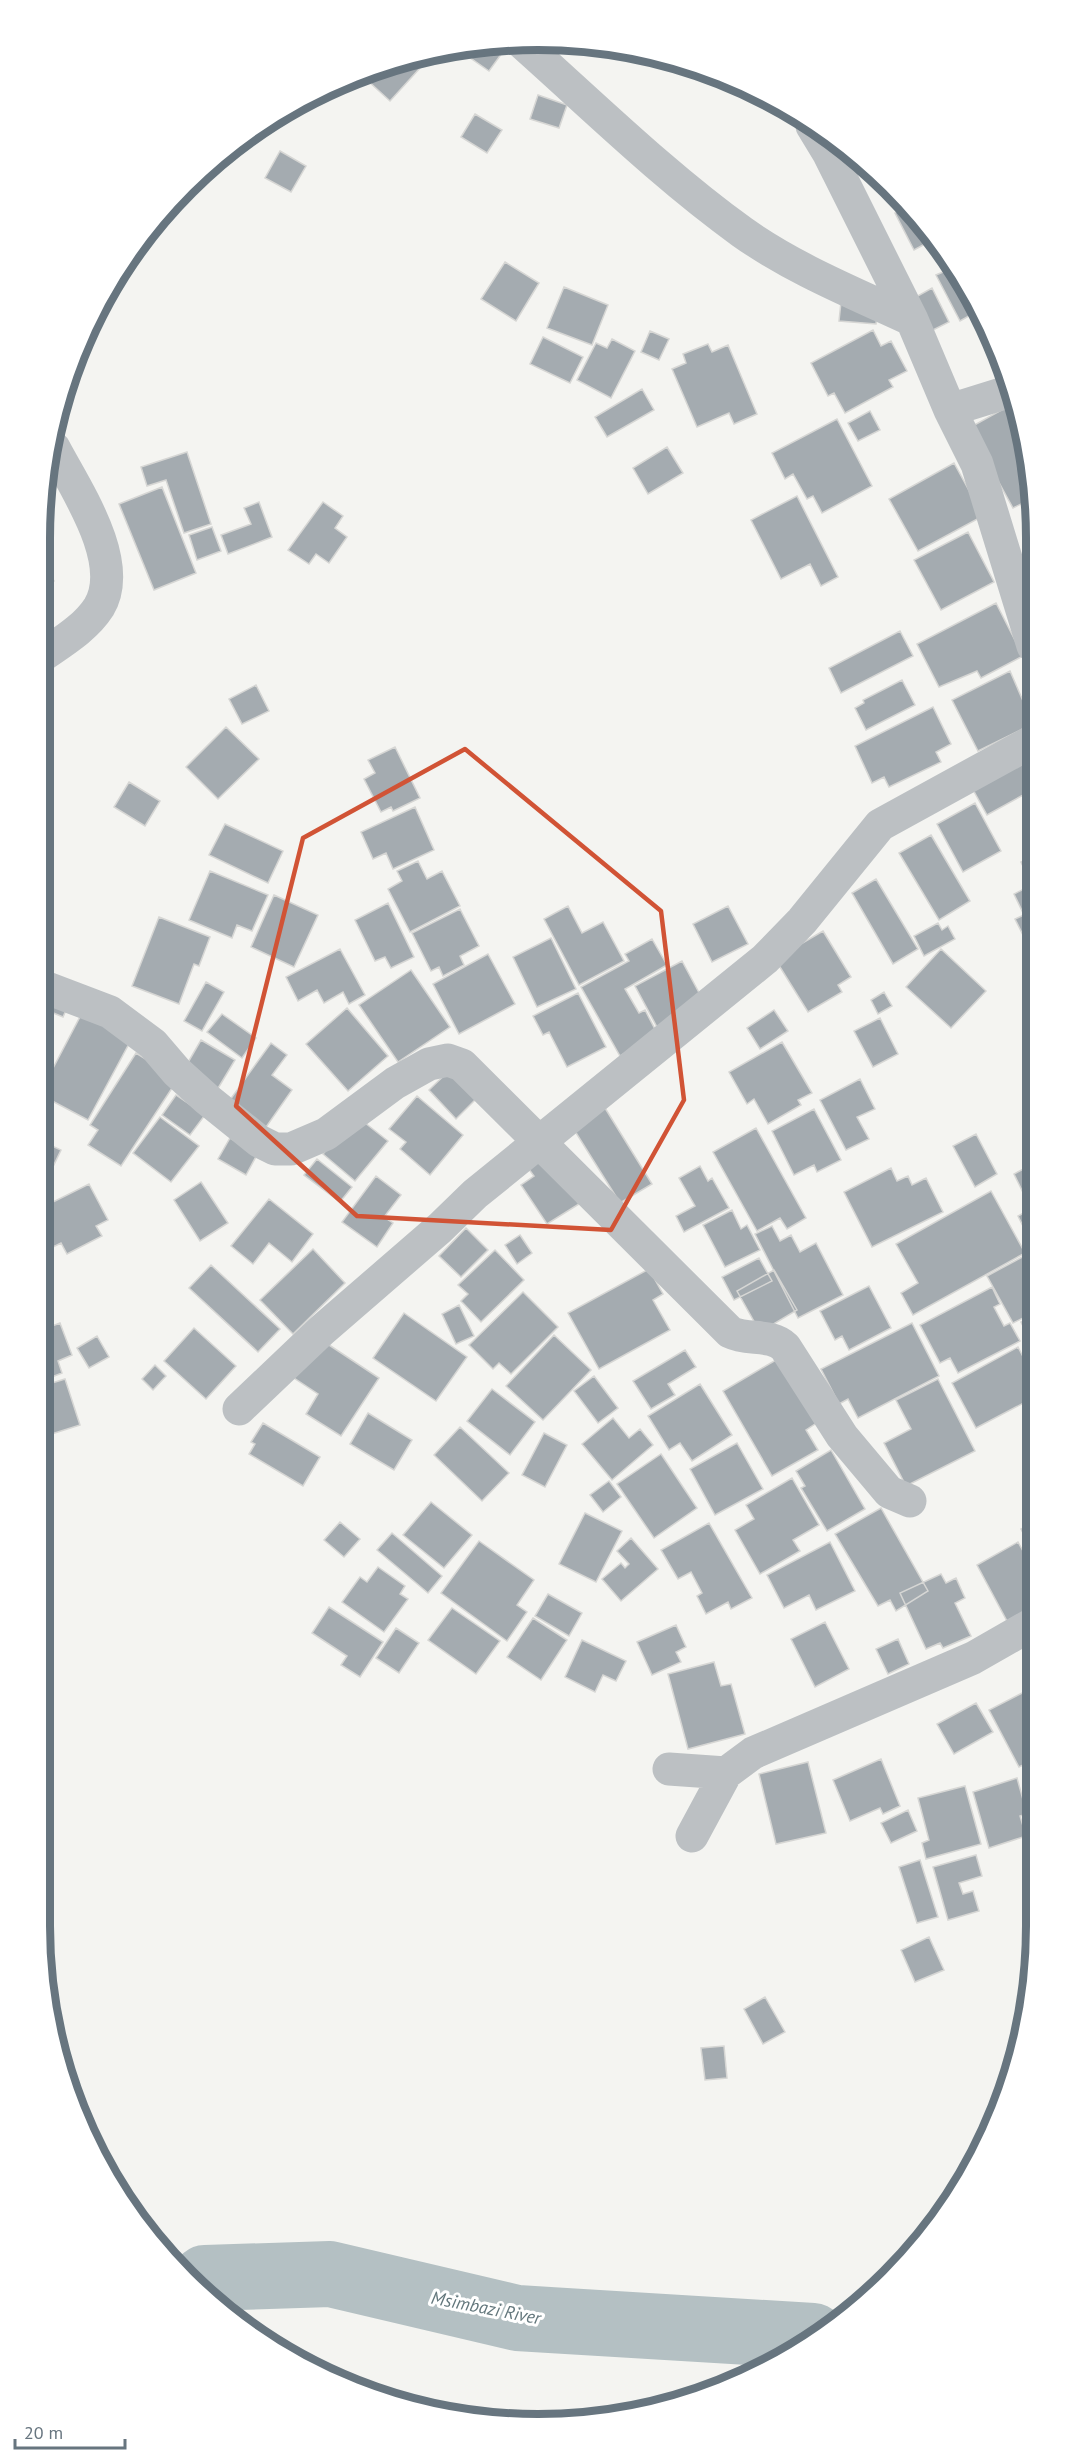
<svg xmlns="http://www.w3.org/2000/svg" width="1076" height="2463" font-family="'PT Sans',sans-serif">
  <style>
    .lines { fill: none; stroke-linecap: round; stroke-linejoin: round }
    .river { stroke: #b4c0c3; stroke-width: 66 }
    .building { fill: #a4abb0; stroke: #d6d6d4; stroke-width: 1.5 }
    .street { stroke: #bcc0c3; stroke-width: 33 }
    .marked { fill: none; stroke: #d15335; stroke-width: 4.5; stroke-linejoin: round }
    .labels { text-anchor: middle; stroke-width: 6; stroke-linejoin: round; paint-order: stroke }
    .water-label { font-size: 18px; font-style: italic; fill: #63777c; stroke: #fff }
    .rim { fill: none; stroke: #67757f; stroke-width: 8 }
  </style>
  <rect width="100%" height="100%" fill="#f4f4f1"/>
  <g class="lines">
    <path class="river" d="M199,2283L205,2278L330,2274L517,2318L813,2336"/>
  </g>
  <path class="building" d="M495,42L505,49L489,71L469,57L477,45Z
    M408,57L420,68L390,101L367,80L378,68Z
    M538,95L567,105L559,128L530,119Z
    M475,114L502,130L487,153L461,137Z
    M280,151L306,166L291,192L265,178Z
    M907,207L936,238L914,250L895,213Z
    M941,246L978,311L960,321L936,275L948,270L936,248Z
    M505,262L539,283L516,321L481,299Z
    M564,287L608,305L592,345L547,328Z
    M932,288L949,322L931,331L914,298Z
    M841,302L878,305L876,324L839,321Z
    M873,330L881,346L891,341L907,371L889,380L893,387L845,413L834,393L828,396L811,363Z
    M650,331L669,339L659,360L641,352Z
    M543,337L583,357L570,383L530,364Z
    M612,339L635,351L611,398L577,380L596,343L607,348Z
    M708,344L712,352L728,345L757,414L734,424L729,413L697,427L672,369L686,363L683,354Z
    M642,389L654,410L607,437L595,417Z
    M1014,403L1033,473V498L1013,508L969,428Z
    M870,411L880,430L858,441L848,423Z
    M837,419L872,486L822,513L813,496L807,499L793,474L785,479L772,453Z
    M667,447L683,473L648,494L633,468Z
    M187,452L211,524L184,533L166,480L147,486L141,467Z
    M954,463L983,516L918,551L889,499Z
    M162,487L196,573L154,590L119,504Z
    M797,496L838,577L821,586L810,564L781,579L751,520Z
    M259,502L272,537L228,554L221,535L251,524L244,508Z
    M323,502L343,516L335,528L347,537L329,563L316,554L309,564L288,550Z
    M212,527L221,551L197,560L189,535Z
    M968,532L994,582L941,610L914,560Z
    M39,554L54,581L39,589Z
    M41,602L47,613L39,616V603Z
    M996,603L1023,656L981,678L977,671L939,687L917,644Z
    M900,631L913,656L841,693L829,668Z
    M1010,671L1033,724L978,751L952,700Z
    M902,680L915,705L866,730L855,708L864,703L863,700Z
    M256,685L269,711L242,724L229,699Z
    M933,707L951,744L936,752L941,762L889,787L884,777L872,783L855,746Z
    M226,727L259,759L218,799L186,767Z
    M395,747L420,798L393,811L391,807L381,812L364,779L375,773L368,760Z
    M1025,755L1034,770V789L987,815L971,786Z
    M129,782L160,801L145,826L114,807Z
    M975,803L1001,851L963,872L937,824Z
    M415,807L434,850L393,869L386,853L373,859L361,832Z
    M225,824L283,851L268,883L209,855Z
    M931,835L970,901L939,920L899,853Z
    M1034,855V957L1015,919L1024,915L1014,894L1032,885L1021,862Z
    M418,861L427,879L442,871L460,906L410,932L388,889L402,881L397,871Z
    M210,871L268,895L252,931L237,925L232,938L189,920Z
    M876,879L918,949L893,964L852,893Z
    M274,895L318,915L294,967L251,947Z
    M388,903L414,957L391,968L385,957L375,961L355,920Z
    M568,906L582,933L603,922L624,961L579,985L544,919Z
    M728,906L748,944L712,962L693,924Z
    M460,909L479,946L460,956L464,965L443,976L439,967L431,971L412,933Z
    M159,917L210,937L199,966L194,964L179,1004L132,986Z
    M938,923L942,930L948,926L955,939L924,956L914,936Z
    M823,931L851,977L838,985L842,992L808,1012L775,959Z
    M551,938L576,989L537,1007L513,957Z
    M652,939L667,965L625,989L639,1013L645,1010L658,1035L620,1056L581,987L629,961L625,954Z
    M340,949L365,995L349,1004L343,992L324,1003L317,990L298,1001L286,977Z
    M941,949L986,991L951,1028L906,987Z
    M488,954L515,1004L459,1034L433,984Z
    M682,961L704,1002L657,1027L635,986Z
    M411,970L450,1027L398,1062L359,1005Z
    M206,982L224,992L202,1031L184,1021Z
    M39,988L70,1001L63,1017L39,1007Z
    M884,992L892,1006L878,1014L871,1000Z
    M578,993L606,1047L567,1067L549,1032L543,1035L533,1016Z
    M347,1008L388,1056L348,1091L306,1044Z
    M774,1010L788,1031L760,1049L747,1028Z
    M82,1013L131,1040L88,1120L39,1094L41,1067L51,1072Z
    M222,1014L256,1038L242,1058L207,1032Z
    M880,1018L898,1054L873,1067L854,1031Z
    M39,1032L50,1037L39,1061Z
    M201,1040L235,1060L217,1090L183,1071Z
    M782,1042L812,1093L798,1100L801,1105L768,1124L754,1099L747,1104L729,1072Z
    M271,1043L287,1055L272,1075L292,1090L264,1130L227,1104Z
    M136,1053L178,1079L121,1166L88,1145L98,1130L90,1125Z
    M454,1066L481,1094L456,1119L429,1090Z
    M860,1079L875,1109L857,1117L869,1139L846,1150L820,1100Z
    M176,1095L205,1115L190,1135L162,1115Z
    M417,1096L463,1135L430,1175L400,1149L406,1142L389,1129Z
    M605,1108L652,1184L620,1203L573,1128Z
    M814,1109L841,1160L817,1172L814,1165L794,1175L772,1131Z
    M355,1115L388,1141L355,1181L323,1154Z
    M160,1117L199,1146L171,1182L133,1153Z
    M756,1128L806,1218L787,1229L780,1218L757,1231L713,1152Z
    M976,1134L997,1174L975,1187L953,1146Z
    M230,1138L258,1153L246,1175L218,1159Z
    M39,1140L61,1150L48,1177L39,1173Z
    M546,1156L579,1204L547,1224L521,1185L534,1176L528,1168Z
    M317,1159L352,1187L340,1202L304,1175Z
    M1033,1164L1035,1233L1028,1236L1018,1216L1031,1209L1014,1174Z
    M700,1166L708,1181L712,1178L729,1208L684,1232L676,1216L695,1206L679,1178Z
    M891,1168L897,1181L908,1176L912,1185L926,1178L943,1212L872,1247L844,1192Z
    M376,1176L401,1195L384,1217L393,1223L377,1247L342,1222Z
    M201,1182L228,1223L200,1241L174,1200Z
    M89,1184L108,1220L96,1226L102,1236L67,1254L61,1243L51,1248L39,1224V1209Z
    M991,1191L1025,1253L913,1315L901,1293L918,1283L896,1244Z
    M269,1199L313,1234L292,1262L269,1243L253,1264L231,1246Z
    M732,1210L741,1229L747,1225L760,1250L725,1267L703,1225Z
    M772,1226L780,1241L791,1235L800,1252L816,1243L843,1295L798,1318L755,1234Z
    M466,1228L488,1250L461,1277L439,1256Z
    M520,1235L532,1253L517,1264L505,1245Z
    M1035,1240V1262L1025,1245Z
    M313,1249L345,1283L293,1334L260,1300Z
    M495,1250L524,1280L481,1322L461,1301L468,1294L458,1285Z
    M1026,1255L1035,1271V1312L1013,1323L987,1276Z
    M759,1258L772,1281L734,1300L722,1277Z
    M211,1265L280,1329L258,1352L189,1288Z
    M649,1269L663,1294L653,1300L670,1330L599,1369L568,1313Z
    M774,1270L797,1310L760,1332L737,1291Z
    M869,1286L891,1328L849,1350L842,1336L835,1340L820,1311Z
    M992,1287L1000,1304L994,1307L1004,1326L1010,1323L1020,1341L958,1373L950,1358L940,1363L920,1325Z
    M523,1292L558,1327L511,1374L499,1363L493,1369L469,1345Z
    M459,1305L474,1336L456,1344L442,1314Z
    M404,1313L467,1357L436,1401L373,1358Z
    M1035,1315V1342L1032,1344L1021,1322Z
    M60,1323L72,1355L58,1361L62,1373L39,1382V1331Z
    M912,1323L939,1376L858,1418L848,1399L839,1404L821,1369Z
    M194,1328L236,1366L206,1399L164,1361Z
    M554,1335L591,1370L543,1420L506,1386Z
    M97,1336L109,1357L89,1368L77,1348Z
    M317,1337L379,1378L341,1436L306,1414L318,1394L291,1376Z
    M1018,1347L1035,1380V1397L976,1428L952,1383Z
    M685,1350L696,1367L668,1384L675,1395L651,1409L633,1381Z
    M781,1357L818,1422L806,1430L818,1450L772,1476L723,1391Z
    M155,1365L166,1376L153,1390L142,1379Z
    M594,1376L618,1408L598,1423L574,1391Z
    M65,1379L80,1425L39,1438V1387Z
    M938,1379L975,1451L906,1486L884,1443L911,1429L896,1400Z
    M700,1384L732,1435L692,1461L680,1443L669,1450L648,1416Z
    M492,1389L535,1422L510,1455L467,1421Z
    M368,1413L412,1440L394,1470L350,1444Z
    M613,1418L629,1438L640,1429L653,1445L612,1480L582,1444Z
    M263,1423L320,1457L303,1486L249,1454L255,1444L251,1442Z
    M460,1427L509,1473L482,1501L434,1455Z
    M544,1433L567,1445L545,1487L522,1475Z
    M737,1443L763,1489L715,1515L690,1469Z
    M831,1450L865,1509L827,1531L801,1488L805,1486L796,1471Z
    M661,1454L697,1508L654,1538L617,1484Z
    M792,1478L819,1525L793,1540L800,1551L760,1574L735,1530L754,1519L746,1505Z
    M609,1481L621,1497L603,1512L590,1495Z
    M431,1502L472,1535L444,1568L403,1535Z
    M881,1508L928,1591L896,1611L890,1600L878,1606L835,1534Z
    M585,1513L622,1531L596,1582L559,1564Z
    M1036,1521V1558L1021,1529Z
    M340,1522L360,1539L344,1557L324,1540Z
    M709,1523L752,1598L731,1609L728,1602L706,1614L697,1596L702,1593L691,1572L678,1579L661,1550Z
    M392,1533L442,1576L428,1593L377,1550Z
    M631,1538L658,1569L621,1601L602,1579L621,1563L625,1568L629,1564L617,1551Z
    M479,1541L534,1580L517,1605L527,1612L507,1641L441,1593Z
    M830,1542L855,1591L816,1610L809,1595L784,1608L767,1575Z
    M1018,1542L1036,1575V1605L1007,1621L977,1565Z
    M378,1567L405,1586L400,1594L408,1599L384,1632L342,1602L360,1577L367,1582Z
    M941,1574L946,1583L956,1578L965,1598L955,1603L971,1636L943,1648L940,1643L926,1649L900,1593Z
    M548,1594L582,1613L569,1636L535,1616Z
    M329,1607L383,1642L360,1677L341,1665L347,1656L312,1633Z
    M452,1608L500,1641L476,1674L428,1640Z
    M533,1618L567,1640L541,1680L507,1657Z
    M825,1622L849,1669L815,1687L791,1639Z
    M676,1625L686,1647L676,1652L681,1662L652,1675L637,1642Z
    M396,1628L419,1643L399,1673L376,1658Z
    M898,1639L909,1664L888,1674L876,1649Z
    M582,1640L626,1661L616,1681L603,1675L595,1692L565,1677Z
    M714,1662L721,1686L731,1684L745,1734L688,1749L668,1674Z
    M1036,1686L1037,1758L1019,1767L989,1710Z
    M976,1703L993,1732L954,1754L937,1724Z
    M881,1759L900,1806L883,1814L880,1808L850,1821L833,1780Z
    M808,1762L826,1833L776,1844L759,1774Z
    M1017,1778L1027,1814L1020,1816L1026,1836L989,1848L973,1792Z
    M965,1786L981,1844L926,1859L922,1843L929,1840L918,1798Z
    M908,1810L917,1831L891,1843L881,1823Z
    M976,1855L982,1876L959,1883L963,1894L973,1891L979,1911L948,1920L933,1867Z
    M920,1860L938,1917L917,1923L899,1867Z
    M929,1937L944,1970L915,1982L901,1950Z
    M765,1997L785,2032L763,2044L744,2009Z
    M724,2046L727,2078L705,2080L701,2048Z"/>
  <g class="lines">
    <path class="street" d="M520,41C592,105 663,175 742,232C794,269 854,293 912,320
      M812,126L829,154L912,320L950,410L977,464L1033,646
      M950,410L1011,391
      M39,658C60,643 85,629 99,607C126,562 75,488 54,448
      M39,985L110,1012L153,1044L177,1072L208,1100L259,1141L275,1149H291L326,1134L395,1083L429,1064L448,1060L462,1065L730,1332C748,1341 770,1333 785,1347L842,1436L889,1492L910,1501
      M239,1409L321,1331L440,1228L475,1194L765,959L802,921L880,825L1033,741
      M669,1769L726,1773L753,1753L973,1658L1036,1622
      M692,1836L726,1773"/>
  </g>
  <path class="marked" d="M465,749L661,911L684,1100L611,1230L357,1216L236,1106L303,838Z"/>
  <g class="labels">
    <g class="water-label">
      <text transform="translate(486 2308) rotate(11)" y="6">Msimbazi River</text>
    </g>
  </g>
  <path d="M0 0H1076V2463H0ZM538 50H538A488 488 0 0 1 1026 538V1926A488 488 0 0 1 538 2414H538A488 488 0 0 1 50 1926V538A488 488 0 0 1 538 50Z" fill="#fff" fill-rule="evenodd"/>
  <path class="rim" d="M538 50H538A488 488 0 0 1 1026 538V1926A488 488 0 0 1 538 2414H538A488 488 0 0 1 50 1926V538A488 488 0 0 1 538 50Z"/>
  <path d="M15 2439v9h110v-9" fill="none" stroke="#67757f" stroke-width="3"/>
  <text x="24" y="2439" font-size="18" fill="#67757f" stroke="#ffffff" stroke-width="4.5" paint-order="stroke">20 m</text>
</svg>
